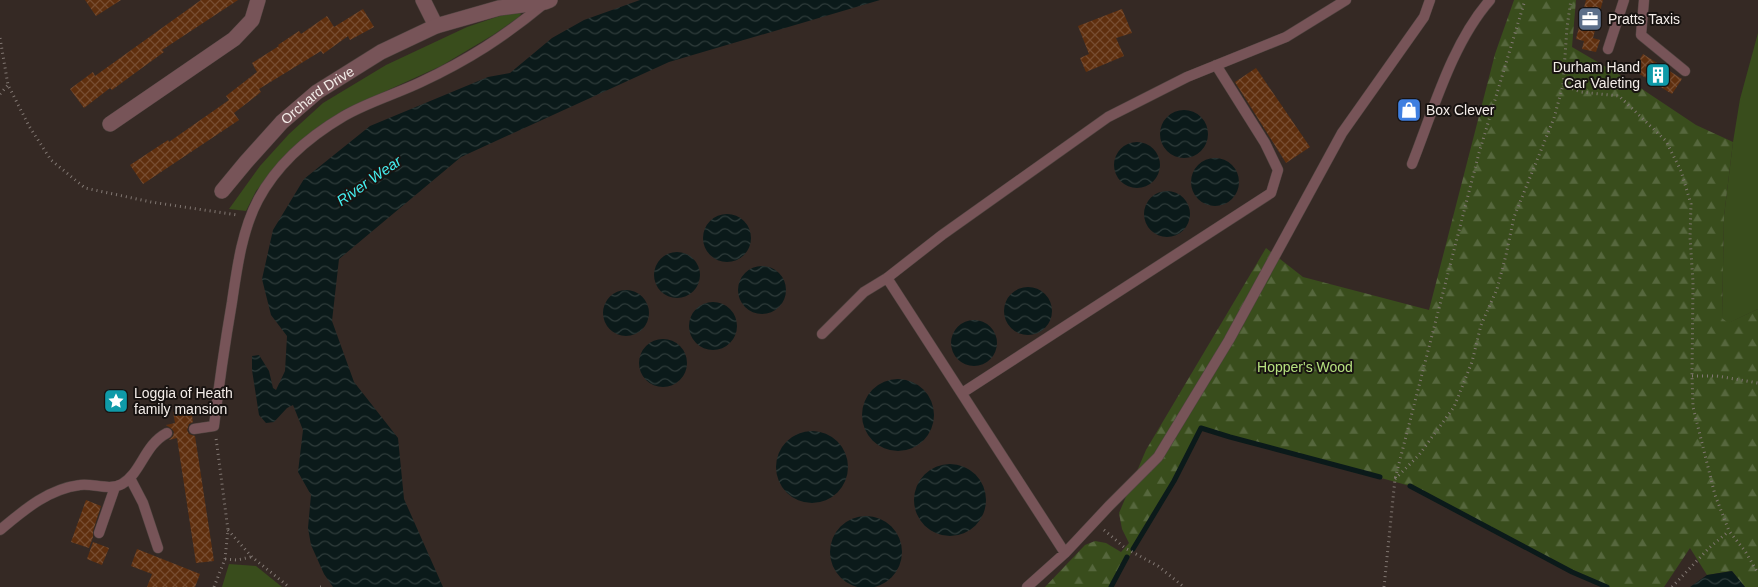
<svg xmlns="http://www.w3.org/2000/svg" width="1758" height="587" font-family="Helvetica,sans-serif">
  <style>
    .green { fill: #394d1c }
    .forest { fill: url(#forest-firs) }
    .water { fill: url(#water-waves) }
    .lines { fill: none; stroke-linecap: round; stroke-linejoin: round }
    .stream { stroke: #0b1a1a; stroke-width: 5 }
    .building { fill: url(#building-cross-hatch) }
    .lane-casing { stroke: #504440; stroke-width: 11 }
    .street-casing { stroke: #504440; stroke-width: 16 }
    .path { stroke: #827873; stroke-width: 3; stroke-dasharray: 1 4; stroke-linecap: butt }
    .lane { stroke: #775458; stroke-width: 10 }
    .street { stroke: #775458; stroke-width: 15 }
    .labels { text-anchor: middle; stroke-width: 4; stroke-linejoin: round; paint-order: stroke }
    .poi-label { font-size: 14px; fill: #f4ede9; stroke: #181311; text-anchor: start }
    .street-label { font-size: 14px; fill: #f4ede9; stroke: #181311 }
    .park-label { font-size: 14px; fill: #b6e17f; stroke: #181311 }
    .water-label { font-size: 15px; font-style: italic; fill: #45eff0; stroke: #181311 }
  </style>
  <defs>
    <pattern id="forest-firs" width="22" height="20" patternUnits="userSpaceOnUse" patternTransform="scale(1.25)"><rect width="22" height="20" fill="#394d1c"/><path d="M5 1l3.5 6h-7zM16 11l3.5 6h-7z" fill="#56673d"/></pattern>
    <pattern id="water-waves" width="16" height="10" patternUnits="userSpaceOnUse" patternTransform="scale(1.25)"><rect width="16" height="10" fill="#0b1a1a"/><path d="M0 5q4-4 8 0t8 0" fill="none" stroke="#2f3c3b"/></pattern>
    <pattern id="building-cross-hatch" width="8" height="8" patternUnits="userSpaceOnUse" patternTransform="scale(1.25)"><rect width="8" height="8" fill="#5f2f0e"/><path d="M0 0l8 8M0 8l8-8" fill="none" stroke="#774d31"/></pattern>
  </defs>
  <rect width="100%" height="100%" fill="#352924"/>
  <path class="green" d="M517,10L521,14L519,17L493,35L441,66L342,111L291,151L256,191L246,211L229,209L260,166L289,134L323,103L386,65L467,27Z
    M1758,33V309L1727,324L1722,318L1724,216L1733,142L1740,99Z
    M229,564L256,566L282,587H222Z"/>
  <path class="forest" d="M1514,0H1576L1572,47L1630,81L1696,125L1733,142L1724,216L1722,318L1728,323L1758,309V587H1745L1732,571L1707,575L1690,548L1664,587H1607L1572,572L1410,486L1201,428L1174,481L1111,587H1045L1085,545L1095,541L1106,543L1121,552L1129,543L1122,529L1119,513L1146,450L1266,248L1303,277L1429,310L1495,54Z"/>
  <path class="water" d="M640,0H880L669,62L461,157L339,259L332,321L354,382L398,438L404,499L443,587H333L324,574L311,545L308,528L311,495L298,472L303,430L293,405L287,408L274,422L266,423L259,415L252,370V356L259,355L269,371L273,388L276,390L285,371L287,336L271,315L262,279L273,230L304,179L370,126L488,77L510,73L552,38L584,20Z
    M1160 134a24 24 0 1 1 48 0a24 24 0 1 1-48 0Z
    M1114 165a23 23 0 1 1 46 0a23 23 0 1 1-46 0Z
    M1191 182a24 24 0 1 1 48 0a24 24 0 1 1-48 0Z
    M1144 214a23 23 0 1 1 46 0a23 23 0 1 1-46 0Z
    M703 238a24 24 0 1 1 48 0a24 24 0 1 1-48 0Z
    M654 275a23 23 0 1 1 46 0a23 23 0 1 1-46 0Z
    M738 290a24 24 0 1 1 48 0a24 24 0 1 1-48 0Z
    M1004 311a24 24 0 1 1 48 0a24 24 0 1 1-48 0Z
    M603 313a23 23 0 1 1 46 0a23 23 0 1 1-46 0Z
    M689 326a24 24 0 1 1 48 0a24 24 0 1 1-48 0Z
    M951 343a23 23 0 1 1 46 0a23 23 0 1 1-46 0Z
    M639 363a24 24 0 1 1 48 0a24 24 0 1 1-48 0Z
    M862 415a36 36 0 1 1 72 0a36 36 0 1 1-72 0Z
    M776 467a36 36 0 1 1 72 0a36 36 0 1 1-72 0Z
    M914 500a36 36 0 1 1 72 0a36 36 0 1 1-72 0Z
    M830 552a36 36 0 1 1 72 0a36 36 0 1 1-72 0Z
    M1732,571L1745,587H1690L1707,575Z"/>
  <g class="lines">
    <path class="stream" d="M1410,486L1572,572L1607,587
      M1133,549L1174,481L1201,428L1230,437L1380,477
      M1111,587L1127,557"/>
  </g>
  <path class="building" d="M85,0H121L96,16Z
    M201,0H238L162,50L164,52L135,73L112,90L110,88L84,108L70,89L93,72L95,76Z
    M1586,0H1603L1593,38L1600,40L1596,52L1582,49L1584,41L1576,39Z
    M363,9L374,27L350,40L348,36L323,54L321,51L259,89L261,92L234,113L239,120L143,184L130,165L168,140L169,142L229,100L226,96L257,72L252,63L279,46L278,45L299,31L301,34L327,16L334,27Z
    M1122,9L1132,33L1116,38L1124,56L1086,72L1080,58L1089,54L1078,26Z
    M1643,54L1682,79L1672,94L1633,70Z
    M1256,68L1310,147L1286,163L1235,82Z
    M191,409L193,422L189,424L187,430L189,434L195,436L214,561L196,563L177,438L169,440L173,436L174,432L172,429L166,425L175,423L173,412Z
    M86,500L101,506L93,531V537L89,548L71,542Z
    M93,542L109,548L102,565L87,559Z
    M137,549L200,574L195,587H147L152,574L131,566Z"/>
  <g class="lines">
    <defs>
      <path id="lane" d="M1644,0L1641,35L1685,71
        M1608,49L1624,0
        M1412,164C1433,111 1452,43 1490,0
        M887,278L1065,553
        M822,334L864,292L887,278L942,235L1108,117L1187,77L1286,37L1346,0
        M962,393L1271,193L1278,170L1265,143L1216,65
        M194,429L214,426C219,384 225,343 232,302C237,268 242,230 258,200C277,164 310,136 344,116C368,102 396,94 421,82C468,60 504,37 545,3
        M130,478L143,503L158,548
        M0,530C24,510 48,489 80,485C93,483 109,491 122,484C142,472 144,445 167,433
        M99,533L115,487
        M1027,587L1065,553L1109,506L1158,457L1229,340L1342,133L1424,17L1430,0"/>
      <g id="street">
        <path d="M423,0L436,26"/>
        <path d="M110,124L234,39L252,20L258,0"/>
        <path id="s1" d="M222,191L246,162L282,122L317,92L381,52L436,26L499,8L545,2L550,0"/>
      </g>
    </defs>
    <use href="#lane" class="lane-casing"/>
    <use href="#street" class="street-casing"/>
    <path class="path" d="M0,38L8,85L29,126L51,160L85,188L151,202L237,215
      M1563,85L1581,92L1619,96L1666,141L1681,171L1691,204L1690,237L1693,282L1692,376L1693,407L1715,495L1729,531L1745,551L1758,573
      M0,94L8,85
      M1692,376H1717L1758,383
      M1395,479L1419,455L1454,407L1472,362L1481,325L1497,289L1506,255L1514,217L1554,118L1563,85L1567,27L1571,0
      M228,530L252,557L289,587
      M1104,530L1125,548L1158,566L1184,587
      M225,559L237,560L251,557
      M214,587L225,559L228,530L216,438
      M320,587H323
      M1384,587L1395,479L1479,153L1525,0
      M1672,587L1709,548L1729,531"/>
    <use href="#lane" class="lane"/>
    <use href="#street" class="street"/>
  </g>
  <defs>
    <symbol id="office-square" viewBox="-11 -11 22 22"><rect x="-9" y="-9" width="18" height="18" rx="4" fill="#5c6f8a" stroke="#181311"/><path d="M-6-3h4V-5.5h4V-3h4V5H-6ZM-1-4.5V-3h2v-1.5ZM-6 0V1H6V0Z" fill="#fff"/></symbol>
    <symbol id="building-square" viewBox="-11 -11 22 22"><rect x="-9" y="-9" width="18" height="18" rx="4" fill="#0f9aa8" stroke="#181311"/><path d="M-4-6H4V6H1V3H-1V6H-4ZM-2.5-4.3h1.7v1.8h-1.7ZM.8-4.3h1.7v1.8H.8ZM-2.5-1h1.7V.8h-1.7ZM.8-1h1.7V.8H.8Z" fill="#fff"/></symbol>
    <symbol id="shop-square" viewBox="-11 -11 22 22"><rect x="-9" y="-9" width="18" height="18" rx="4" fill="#3f7fe0" stroke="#181311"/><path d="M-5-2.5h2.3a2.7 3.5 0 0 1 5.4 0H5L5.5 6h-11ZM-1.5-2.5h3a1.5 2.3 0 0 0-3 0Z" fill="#fff"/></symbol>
    <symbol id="sight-square" viewBox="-11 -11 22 22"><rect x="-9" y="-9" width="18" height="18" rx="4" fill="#0f9aa8" stroke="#181311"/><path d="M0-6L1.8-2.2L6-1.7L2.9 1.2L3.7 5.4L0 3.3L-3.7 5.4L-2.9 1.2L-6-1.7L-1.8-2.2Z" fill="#fff"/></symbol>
  </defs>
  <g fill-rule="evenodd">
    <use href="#office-square" x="1576" y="5" width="28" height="28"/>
    <use href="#building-square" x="1644" y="61" width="28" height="28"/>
    <use href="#shop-square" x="1395" y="96" width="28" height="28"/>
    <use href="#sight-square" x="102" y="387" width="28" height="28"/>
  </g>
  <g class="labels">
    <g class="poi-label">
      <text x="1608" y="24">Pratts Taxis</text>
      <text x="1640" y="72" text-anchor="end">Durham Hand<tspan x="1640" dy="16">Car Valeting</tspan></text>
      <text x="1426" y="115">Box Clever</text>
      <text x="134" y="398">Loggia of Heath<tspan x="134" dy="16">family mansion</tspan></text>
    </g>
    <g class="street-label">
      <text dy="5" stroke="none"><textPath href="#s1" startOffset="136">Orchard Drive</textPath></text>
    </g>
    <g class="park-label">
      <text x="1305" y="372">Hopper's Wood</text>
    </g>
    <g class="water-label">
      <text transform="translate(369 181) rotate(-35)" y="5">River Wear</text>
    </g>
  </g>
</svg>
